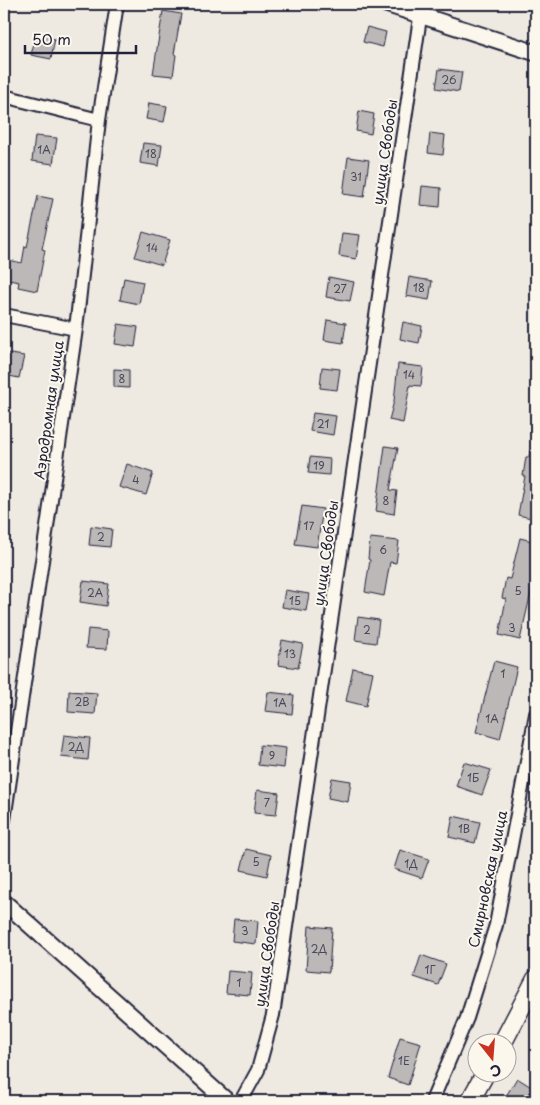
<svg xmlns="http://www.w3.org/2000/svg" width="540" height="1105" font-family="'Playpen Sans',sans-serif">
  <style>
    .building { fill: #bcb8b8; stroke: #22223b }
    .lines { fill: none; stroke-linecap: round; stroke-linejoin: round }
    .minor-casing { stroke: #22223b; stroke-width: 16 }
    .tertiary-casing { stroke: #22223b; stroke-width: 19 }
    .secondary-casing { stroke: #22223b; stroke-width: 21 }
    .minor { stroke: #fbf7ec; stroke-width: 12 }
    .tertiary { stroke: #fbf7ec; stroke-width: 15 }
    .secondary { stroke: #fbf7ec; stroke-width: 18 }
    .labels { text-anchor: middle; stroke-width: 4; stroke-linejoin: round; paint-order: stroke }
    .number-label { font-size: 11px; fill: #48485a }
    .street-label { font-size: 14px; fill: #22223b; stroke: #fbf7ec }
  </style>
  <rect width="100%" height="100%" fill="#eeeae2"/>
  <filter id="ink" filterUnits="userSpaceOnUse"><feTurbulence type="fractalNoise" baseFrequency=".02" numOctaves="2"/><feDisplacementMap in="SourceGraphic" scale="10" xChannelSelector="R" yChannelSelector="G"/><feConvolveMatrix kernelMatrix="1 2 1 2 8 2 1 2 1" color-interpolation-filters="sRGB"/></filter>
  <g filter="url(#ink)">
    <path class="building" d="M163,11L181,14L174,54L176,55L173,76L153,74Z
      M367,27L386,32L383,47L363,42Z
      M36,35L55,39L51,59L31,55Z
      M439,69L462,72L459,92L436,88Z
      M149,103L167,106L164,122L146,119Z
      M359,111L374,114L371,134L356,131Z
      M430,133L445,135L443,155L428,153Z
      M35,136L57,138L53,164L32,161Z
      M143,143L162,145L159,166L140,163Z
      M348,157L369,160L364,197L343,194Z
      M422,186L441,188L440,207L420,205Z
      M38,196L53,199L42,249L45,250L37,291L18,287L19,282L4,279V259L22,263L25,246L27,247Z
      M143,232L170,240L162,265L135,257Z
      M342,233L360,235L356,259L339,256Z
      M329,277L354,282L350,301L326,297Z
      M409,277L432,281L429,300L406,296Z
      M124,278L143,282L139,304L120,300Z
      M327,320L346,323L343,343L324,340Z
      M403,322L422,326L419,343L400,339Z
      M118,324L138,327L135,347L115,344Z
      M4,353L24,356L19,378L4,375Z
      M398,364L423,367L421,386L410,385L403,423L389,420L394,401Z
      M322,367L340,369L337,390L320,388Z
      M114,369L129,370V388L114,387Z
      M313,413L336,416L333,435L310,431Z
      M385,446L398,448L390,490L397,491L394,514L376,511Z
      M530,450L536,451V519L518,515L525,476H523L526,457H529Z
      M310,457L330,459L329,475L308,473Z
      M127,464L153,473L146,495L119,487Z
      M302,506L323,509L317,547L295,544Z
      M91,526L112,529L110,547L89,545Z
      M370,538L399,541L396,563L390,562L384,596L365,592L370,560L368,559Z
      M520,538L536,542V571L520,640L499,635L506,599L502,598L506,578L510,579Z
      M83,581L109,584L106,606L80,602Z
      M285,590L309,594L306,611L282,607Z
      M358,617L379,620L376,643L355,640Z
      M88,629L108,631L107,649L86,648Z
      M282,640L303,644L298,668L278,665Z
      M494,661L517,667L500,739L476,732Z
      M353,668L373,672L366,706L346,701Z
      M69,691L97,693L95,714L68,712Z
      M268,692L294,695L292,714L265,711Z
      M64,735L90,738L88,760L61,757Z
      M260,745L286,748L284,768L258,765Z
      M464,762L491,770L482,795L456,786Z
      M332,778L351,781L348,802L328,798Z
      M257,790L279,793L276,815L254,813Z
      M453,816L480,822L475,843L449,837Z
      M246,849L271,855L267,876L241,870Z
      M400,850L429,859L422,878L394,869Z
      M234,919L258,921L256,944L232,941Z
      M309,926L332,928L329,972L306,970Z
      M421,955L446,964L438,985L414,977Z
      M228,971L252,973L250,995L226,993Z
      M400,1037L421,1043L408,1085L388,1078Z
      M517,1078L536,1090V1101H503Z"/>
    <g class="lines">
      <defs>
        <path id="minor" d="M4,96L99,120
          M4,315L76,329
          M4,820L76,329L99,120L117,4
          M241,1101L258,1070L273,1015L422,4
          M432,1101L467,1018L496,925L536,714"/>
        <path id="tertiary" d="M386,4L536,53
          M4,902L227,1101"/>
        <path id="secondary" d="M503,1042L536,979
          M470,1101L486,1072"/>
      </defs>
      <use href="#minor" class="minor-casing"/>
      <use href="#tertiary" class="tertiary-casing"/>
      <use href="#secondary" class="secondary-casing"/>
      <use href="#minor" class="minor"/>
      <use href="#tertiary" class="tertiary"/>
      <use href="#secondary" class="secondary"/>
    </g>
  </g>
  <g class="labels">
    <g class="number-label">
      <text x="449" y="84">26</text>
      <text x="44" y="154">1А</text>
      <text x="151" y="158">18</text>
      <text x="356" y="181">31</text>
      <text x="152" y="252">14</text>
      <text x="419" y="292">18</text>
      <text x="340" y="293">27</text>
      <text x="409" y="379">14</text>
      <text x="122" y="383">8</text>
      <text x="323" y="428">21</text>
      <text x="319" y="470">19</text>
      <text x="136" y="484">4</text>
      <text x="386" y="505">8</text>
      <text x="309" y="530">17</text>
      <text x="101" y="541">2</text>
      <text x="383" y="554">6</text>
      <text x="518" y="595">5</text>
      <text x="95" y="597">2А</text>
      <text x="295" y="605">15</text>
      <text x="512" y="632">3</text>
      <text x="367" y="634">2</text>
      <text x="290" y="658">13</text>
      <text x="503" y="678">1</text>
      <text x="82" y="706">2В</text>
      <text x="280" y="707">1А</text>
      <text x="492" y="723">1А</text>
      <text x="76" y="751">2Д</text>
      <text x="272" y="760">9</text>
      <text x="473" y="782">1Б</text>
      <text x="267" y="807">7</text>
      <text x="464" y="833">1В</text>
      <text x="256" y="866">5</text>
      <text x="411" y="868">1Д</text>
      <text x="245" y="935">3</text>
      <text x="319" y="953">2Д</text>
      <text x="430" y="974">1Г</text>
      <text x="239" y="987">1</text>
      <text x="404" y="1065">1Е</text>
    </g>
    <g class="street-label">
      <text transform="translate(385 152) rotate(-82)" y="5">улица Свободы</text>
      <text transform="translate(49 410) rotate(-82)" y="5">Аэродромная улица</text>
      <text transform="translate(326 553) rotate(-82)" y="5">улица Свободы</text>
      <text transform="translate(488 879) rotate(-78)" y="5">Смирновская улица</text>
      <text transform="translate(267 954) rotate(-82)" y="5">улица Свободы</text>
    </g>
  </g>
  <rect width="540" height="1105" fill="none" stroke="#fbf7ec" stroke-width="20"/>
  <rect x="10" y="10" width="520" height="1085" fill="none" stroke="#22223b" stroke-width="2" filter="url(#ink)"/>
  <g transform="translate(492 1058) rotate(163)"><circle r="24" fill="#fbf7ec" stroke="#a4a2a5"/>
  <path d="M0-4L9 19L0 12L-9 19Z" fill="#c8321e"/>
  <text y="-8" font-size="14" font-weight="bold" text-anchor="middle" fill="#22223b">С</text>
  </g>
  <path d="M25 45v8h111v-8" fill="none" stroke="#22223b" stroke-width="2.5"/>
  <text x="32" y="45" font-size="15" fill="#22223b" stroke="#fbf7ec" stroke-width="4" paint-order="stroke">50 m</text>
</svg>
